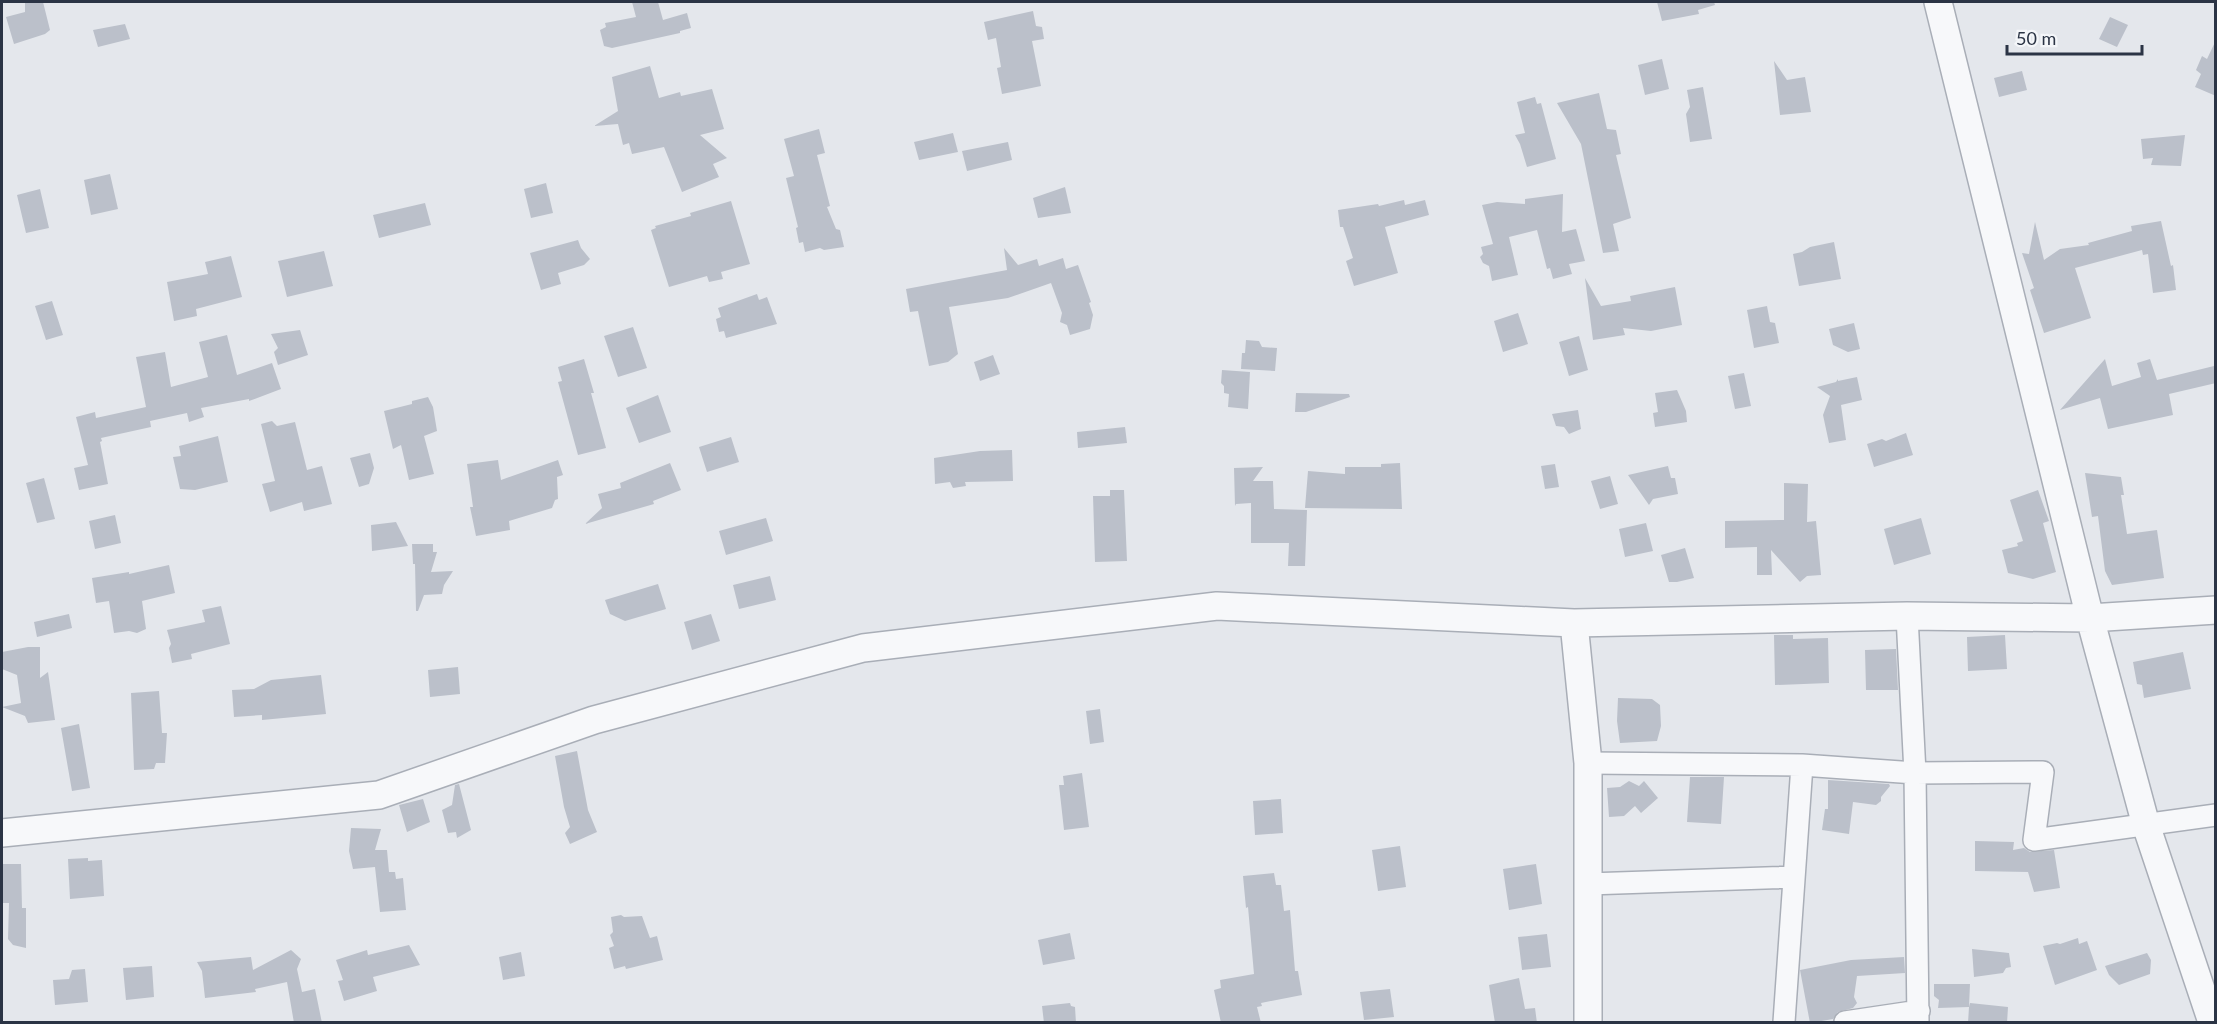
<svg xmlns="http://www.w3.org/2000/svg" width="2217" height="1024" font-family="Lato,sans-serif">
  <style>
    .building { fill: #bbc0ca }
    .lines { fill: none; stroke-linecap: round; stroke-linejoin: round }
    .minor-casing { stroke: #a9aeb7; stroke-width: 24 }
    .tertiary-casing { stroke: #a9aeb7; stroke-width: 30 }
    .minor { stroke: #f7f8fa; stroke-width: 21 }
    .tertiary { stroke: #f7f8fa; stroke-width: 27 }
  </style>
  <rect width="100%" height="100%" fill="#e4e7ec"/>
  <path class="building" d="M25,2H43L50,30L45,34L14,44L6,17L25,12Z
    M632,2H658L663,20L687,13L691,28L680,31V33L612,48L604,46L600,30L606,27L605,23L636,17Z
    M1657,2H1714L1715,5L1698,10L1699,14L1662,21Z
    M1033,11L1036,26L1042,27L1044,39L1032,41L1041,86L1002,94L997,68L1001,67L996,38L988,40L984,22Z
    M2110,17L2128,25L2117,47L2099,39Z
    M125,24L130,39L98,47L93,30Z
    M2216,40V96L2195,87L2201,74L2196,70L2202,56L2207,59Z
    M1662,59L1669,89L1645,95L1638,65Z
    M1774,61L1787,80L1805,77L1811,112L1780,115Z
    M650,66L659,98L680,92L681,96L712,89L724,129L700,135L727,158L713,164L719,177L682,192L664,147L632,154L629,143L623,145L618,124L594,126L618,111L612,77Z
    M2022,71L2027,90L1999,97L1994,78Z
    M1703,87L1712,139L1690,142L1686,114L1690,107L1687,90Z
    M1599,93L1607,129L1616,130L1621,154L1616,155L1631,218L1613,224L1619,251L1603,253L1581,144L1557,103Z
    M1535,97L1537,104L1541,103L1556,159L1527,167L1520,144L1515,135L1525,133L1517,102Z
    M819,129L825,153L817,155L830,206L827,207L836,229L840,230L844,247L824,250L820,248L805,252L803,242L799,243L796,228L798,227L786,178L794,176L784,139Z
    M953,133L958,152L919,160L914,142Z
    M2185,135L2181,166L2151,165L2153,158L2143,159L2141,139Z
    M1008,142L1012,160L967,171L962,151Z
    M110,174L118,209L91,215L84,180Z
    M546,183L553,213L531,218L524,189Z
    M1065,187L1071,213L1038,218L1033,198Z
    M40,189L49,228L26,233L17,195Z
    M1563,194L1562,232L1576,229L1585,261L1569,264L1572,274L1553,279L1550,268L1547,269L1537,230L1509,237L1518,275L1492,281L1489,266L1483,263L1480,257L1483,254L1481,247L1493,244L1482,205L1497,202L1525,204V199Z
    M1404,200L1405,205L1425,200L1429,215L1385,227L1398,273L1354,286L1346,261L1353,258L1343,227H1340L1338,210L1378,204L1379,206Z
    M731,201L750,264L721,272L723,279L709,282L707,276L669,287L651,230L656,228L655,226L691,216L690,213Z
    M425,203L431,225L379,238L373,215Z
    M2161,221L2171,266L2173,265L2176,290L2153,293L2148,254L2143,255L2142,250L2075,268L2091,318L2044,333L2030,290L2034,288L2022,253L2029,254L2035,222L2044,260L2060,249L2089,245L2088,243L2132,231L2131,226Z
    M578,240L581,248L590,259L584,265L558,273L561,284L541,290L530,253Z
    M1834,242L1841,279L1799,286L1793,254L1802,252L1810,247Z
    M1004,248L1018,265L1037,259L1039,266L1063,258L1066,269L1078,265L1091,302L1089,303L1093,315L1090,329L1070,335L1067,325L1060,322L1062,313L1051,283L1008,298L949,307L958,354L948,362L929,366L918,311L910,312L906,289L1007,270Z
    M324,251L333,286L287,297L278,261Z
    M231,256L242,297L196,309L197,316L174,321L167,282L208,274L205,262Z
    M1585,278L1601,306L1631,301L1630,296L1675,287L1682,325L1651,331L1623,328L1625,335L1593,340Z
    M757,294L759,300L767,297L777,324L726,338L724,331L719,332L716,319L721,317L718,308Z
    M52,301L63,335L46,340L35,306Z
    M1767,306L1770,322L1775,323L1779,343L1754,348L1747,310Z
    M1518,313L1528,344L1503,352L1494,321Z
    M1854,323L1860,349L1848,352L1833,345L1829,329Z
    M633,327L647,368L618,377L604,336Z
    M300,330L308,355L278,365L274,352L278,348L271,334Z
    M227,335L237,375L272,363L281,389L249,401V399L201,408L204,417L189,422L187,413L150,421L151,427L101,438L102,441L100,442L108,484L79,490L74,468L88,465L76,417L95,412L96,418L146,407L136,357L165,352L171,387L208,377L199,342Z
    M1579,336L1588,370L1569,376L1559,342Z
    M1246,340L1259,341L1262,347L1277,348L1275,371L1241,369L1242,353H1245Z
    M993,355L1000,374L980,381L974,362Z
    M584,359L594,393H591L606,448L578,455L558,382L562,381L558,367Z
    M2105,359L2112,386L2141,377L2137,363L2150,359L2157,380L2214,366L2216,383L2169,394L2173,415L2108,429L2100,398L2060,410Z
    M1222,370L1250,372L1248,409L1228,407L1229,394L1224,393V386L1221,383Z
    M1744,373L1751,406L1735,409L1728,376Z
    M1857,377L1862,400L1841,405L1846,440L1829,443L1823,415L1830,396L1817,387L1836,382L1838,379V381Z
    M1677,390L1686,411L1687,422L1655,427L1653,413L1658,412L1655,393Z
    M1296,393L1349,394L1350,397L1306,412H1295Z
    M658,395L671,432L639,443L626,408Z
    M428,397L433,407L437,431L424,436L434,474L409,480L401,445L393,449L384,411L412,404V401Z
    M1578,410L1581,429L1569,434L1564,427L1556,426L1552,414Z
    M272,421L277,426L295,422L307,470L322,466L332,504L304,511L302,502L270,512L262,484L275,481L261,424Z
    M1125,427L1127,443L1078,448L1077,432Z
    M1906,433L1913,455L1874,467L1867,444L1882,439L1886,441Z
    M218,436L228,482L195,490L180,489L173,457L181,456L179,446Z
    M731,437L739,462L707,472L699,447Z
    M1012,450L1013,481L965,482L966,486L953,488L950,482L935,484L934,458L980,451Z
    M370,453L374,468L369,484L359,487L350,458Z
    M498,460L501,480L558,460L563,475L557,477L558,499L555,500L552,508L509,521L510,530L476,536L470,507H473L467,464Z
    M670,463L681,490L653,501L654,504L585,524L602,508L598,494L621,488L620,483Z
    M1400,463L1402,509L1305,508L1308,471L1345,474V467H1381V464Z
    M1555,464L1559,487L1545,489L1541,466Z
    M1668,466L1671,478H1675L1678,494L1653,499L1649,505L1628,475Z
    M1263,467L1253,481H1273L1274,509L1307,510L1305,566H1288L1289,543H1251V503L1236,504L1235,506L1234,468Z
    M2085,473L2121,477L2124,495H2121L2127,534L2157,530L2164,578L2112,585L2105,571L2098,516L2092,517Z
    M1610,476L1618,504L1600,509L1591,481Z
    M44,478L55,519L37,523L26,483Z
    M1784,483L1808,484L1807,522L1816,521L1821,575L1807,576L1800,582L1771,550L1772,575H1757V547L1725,548V521L1784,520Z
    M1110,490H1124L1127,561L1095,562L1093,496H1110Z
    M2038,490L2049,521L2043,523L2056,572L2033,579L2008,573L2002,550L2018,546L2017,543L2023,541L2010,500Z
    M115,515L121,543L95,549L89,521Z
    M766,518L773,541L726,555L719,531Z
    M1921,518L1931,554L1894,565L1884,529Z
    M396,522L408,546L372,551L371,525Z
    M1646,523L1653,551L1625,557L1619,529Z
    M412,544H433V552H437L431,572L453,571L444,585L442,594L424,595L418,611H416L415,564H413Z
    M1685,548L1694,578L1677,582H1669L1661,555Z
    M169,565L175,593L142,601L146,629L137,633L129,631L114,633L109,601L96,603L92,578L129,572V574Z
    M770,576L776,600L739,609L733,585Z
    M658,584L666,609L625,621L610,614L605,600Z
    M221,606L230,644L191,654L192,659L172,663L169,648L171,644L167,630L205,622L202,610Z
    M69,614L72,628L37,637L34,622Z
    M711,614L720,641L692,650L684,622Z
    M1774,635H1793V639L1828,638L1829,683L1775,685Z
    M2005,635L2007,669L1968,671L1967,637Z
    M28,647H40V678L48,672L55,720L28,723L25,716L2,707L21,703L17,675L2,669V652Z
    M1896,649L1898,690H1866L1865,650Z
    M2183,652L2191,689L2144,698L2142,685L2137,684L2133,662Z
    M458,667L460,694L430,697L428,670Z
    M321,675L326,714L262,720V715L234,717L232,690L254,689L271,680Z
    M159,691L162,733H167L165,763H156L154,769L134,770L131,693Z
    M1618,698L1652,699L1660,705L1661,726L1657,741L1620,743L1617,721Z
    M1100,709L1104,742L1090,744L1086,711Z
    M79,724L90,788L72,791L61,728Z
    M577,751L588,810L597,832L570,844L565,833L570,827L564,807L555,756Z
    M1082,773L1089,827L1064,830L1059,785H1064L1063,776Z
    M1690,777H1724L1721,824L1687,822Z
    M1828,780L1889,784L1890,786L1881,797V801L1876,805L1853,802L1849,834L1822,830L1825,809H1828Z
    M1629,781L1639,786L1644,781L1658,798L1641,813L1635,806L1624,816L1609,817L1607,788L1620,787Z
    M459,784L471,830L457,838L456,832L448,833L442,810L452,805L455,785Z
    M423,799L430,822L407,832L399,805Z
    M1281,799L1283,833L1255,835L1253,801Z
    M351,828L381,829L375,850H387L389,872H395L396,879L403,878L406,910L380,912L375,867L353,869L349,851Z
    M1975,841L2014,842L2013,850L2024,848L2030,852L2054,850L2060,888L2034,892L2028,872L1975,871Z
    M1400,846L1406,887L1378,891L1372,850Z
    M88,858V861L102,860L104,896L70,899L68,859Z
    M2,864H21L22,908H26V948L13,945L8,939L9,903H2Z
    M1536,864L1542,904L1509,910L1503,869Z
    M1274,873L1276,885H1281L1284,911L1290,910L1295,971H1298L1302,995L1261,1003L1262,1006L1257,1007L1261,1023H1221L1214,990L1221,988L1220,980L1254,974L1248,907L1246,908L1243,876Z
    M621,915L624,917L642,916L650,938L657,936L663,960L626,969L625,966L614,969L609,948L614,946L610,935L613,932L611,917Z
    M1070,933L1075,959L1043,965L1038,940Z
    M1547,934L1551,967L1522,970L1518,937Z
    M2078,938L2079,944L2087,941L2097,970L2055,985L2043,946L2057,943L2060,944Z
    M409,945L420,965L373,977L377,991L344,1001L338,981L343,980L336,960L367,950L368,955Z
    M1972,949L2009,953L2011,967L2006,968L2003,973L1974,977Z
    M291,950L301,959L297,969L302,992L315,989L322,1023H294L287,982L255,989L256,992L205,998L202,971L197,962L251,957L253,970Z
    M521,952L525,976L503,980L499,957Z
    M2147,953L2151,960L2150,974L2119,985L2109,975L2105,966Z
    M1904,957L1905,973L1857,976L1854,997L1857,1003L1853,1008L1838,1012L1833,1019L1810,1023L1800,970L1851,960Z
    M152,966L154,997L126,1000L123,968Z
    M85,969L88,1002L55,1005L53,980L69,979L72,970Z
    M1519,978L1525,1009L1535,1008L1537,1023H1495L1489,985Z
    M1934,984H1970L1969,1007L1970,1003L2008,1007L2007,1023H1968L1969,1007L1938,1008L1939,1000L1934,996Z
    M1390,989L1394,1017L1364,1020L1360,992Z
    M1070,1003L1071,1006L1075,1007L1076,1023H1044L1042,1006Z"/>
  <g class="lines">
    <defs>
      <path id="minor" d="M1907,616L1915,773L1918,1022
        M1588,763L1802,765L1915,773L2043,772L2034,840L2216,815
        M1588,884L1794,877
        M1784,1022L1802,765
        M1845,1022L1919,1011"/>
      <path id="tertiary" d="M1938,2L2090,618L2146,825L2212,1022
        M2,833L379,795L594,720L863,648L1217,606L1574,623
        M1588,1022V763L1574,623L1907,616L2090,618L2216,610"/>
    </defs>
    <use href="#minor" class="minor-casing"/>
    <use href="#tertiary" class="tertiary-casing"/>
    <use href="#minor" class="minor"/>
    <use href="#tertiary" class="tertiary"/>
  </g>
  <rect width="2217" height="1024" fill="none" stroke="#2b3445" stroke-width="6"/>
  <path d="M2007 45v9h135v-9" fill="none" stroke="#2b3445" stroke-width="3"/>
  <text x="2016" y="45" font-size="18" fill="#2b3445" stroke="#f4f6f9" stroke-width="4.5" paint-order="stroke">50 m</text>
</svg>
